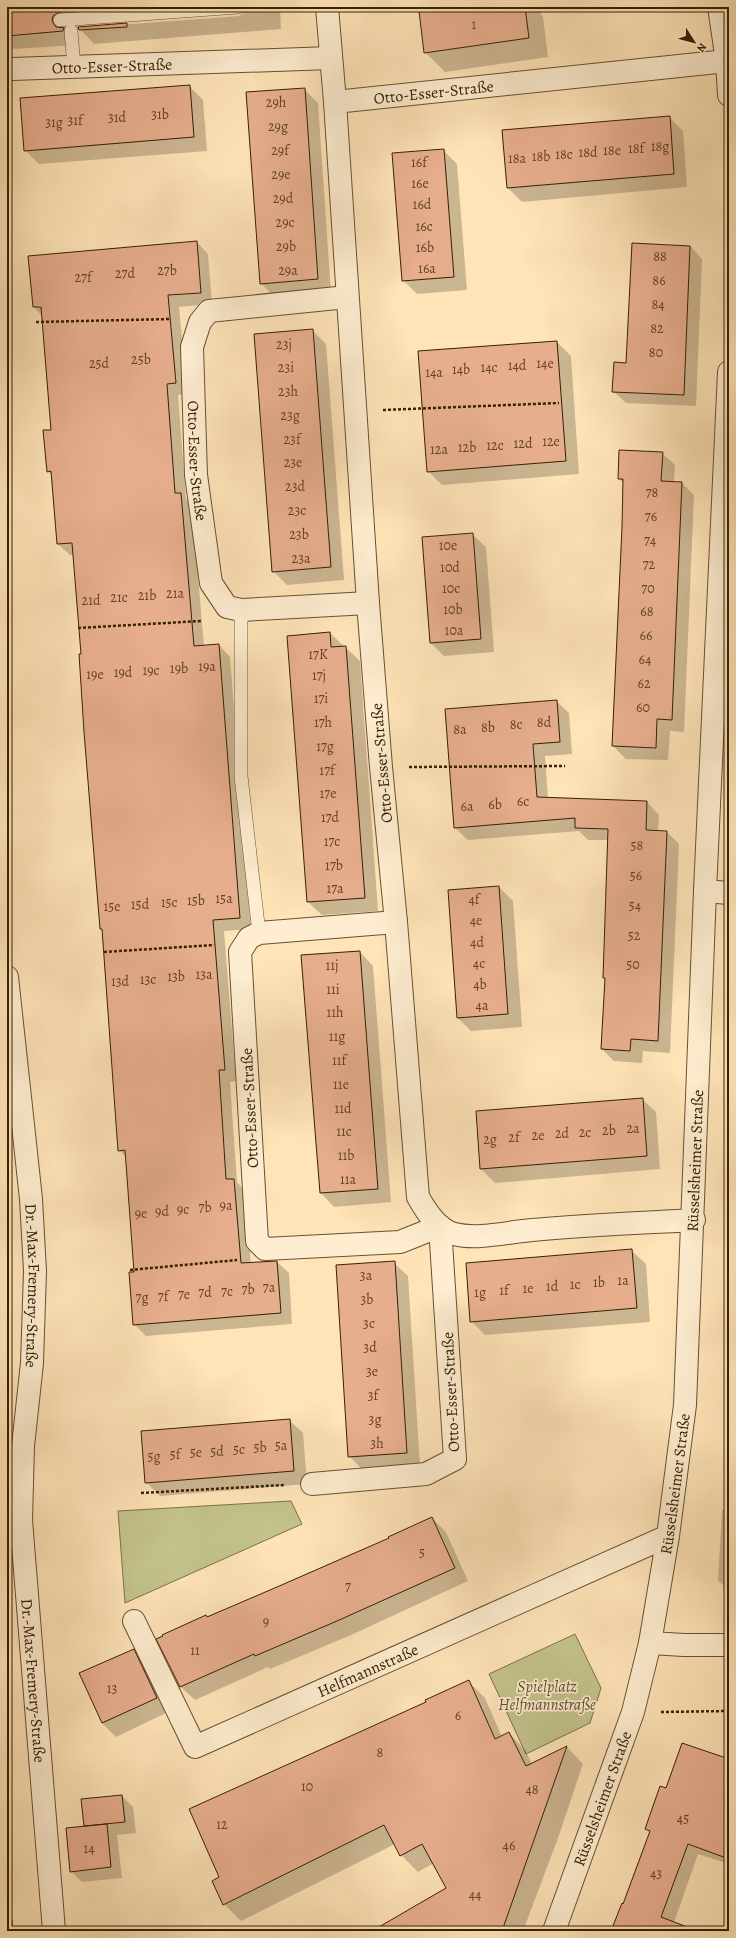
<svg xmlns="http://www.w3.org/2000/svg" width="736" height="1938" font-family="Alegreya,serif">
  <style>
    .green { fill: #c4c38c; stroke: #7d7248 }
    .shadow { fill: #0003; fill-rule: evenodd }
    .building { fill: #e7ae8e; stroke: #362004 }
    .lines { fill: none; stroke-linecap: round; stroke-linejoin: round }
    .service-casing { stroke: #685131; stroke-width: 14 }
    .minor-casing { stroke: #685131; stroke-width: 24 }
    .path { stroke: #362004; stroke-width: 2.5; stroke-dasharray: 3 2; stroke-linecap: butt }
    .service { stroke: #feedd0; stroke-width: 13 }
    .minor { stroke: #feedd0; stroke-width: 22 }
    .rail-casing { stroke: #362004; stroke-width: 4.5 }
    .rail { stroke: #feedd0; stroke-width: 3; stroke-dasharray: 9; stroke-linecap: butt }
    .labels { text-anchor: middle; stroke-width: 3.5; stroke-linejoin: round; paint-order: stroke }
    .number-label { font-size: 14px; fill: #624426 }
    .street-label { font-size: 16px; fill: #362004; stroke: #feedd0 }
    .park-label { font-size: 16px; font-style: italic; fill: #61512d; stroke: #feedd0 }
  </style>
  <rect width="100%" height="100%" fill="#fee4b7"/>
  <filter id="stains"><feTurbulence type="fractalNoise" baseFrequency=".005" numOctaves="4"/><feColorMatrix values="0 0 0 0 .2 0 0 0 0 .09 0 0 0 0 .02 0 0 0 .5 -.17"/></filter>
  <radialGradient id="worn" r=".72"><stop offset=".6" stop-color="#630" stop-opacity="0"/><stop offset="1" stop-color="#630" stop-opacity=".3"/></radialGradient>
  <path class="green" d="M291,1501L302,1524L125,1603L118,1511Z
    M575,1634L601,1688L590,1723L526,1754L489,1674Z"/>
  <path class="shadow" d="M7,7H280L281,29L94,44L79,28L239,16L244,13L73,25L77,45L14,49L7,42Z
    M452,7H540L541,14L543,17L548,57L445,72L425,52Z
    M189,86L203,100L207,151L39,164L25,150Z
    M304,89L318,103L331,293L274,297L261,283Z
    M669,117L683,131L687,187L522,202L508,188L504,131Z
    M443,150L457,164L467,290L417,294L403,280Z
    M197,242L208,254L212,304L179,307L187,394L178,395L186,499L192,505L204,646L219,645L230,657L251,929L224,931L236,1081L230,1082L237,1182L245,1191L251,1264L277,1262L289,1273L292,1324L146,1336L134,1324L136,1272L127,1158L119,1150L74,555H70L58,544L53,476L48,471L52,431L42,316L34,307ZM67,542L77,543L67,544Z
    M633,244L690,246L702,259L696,406L626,403L613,391L627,364Z
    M312,330L326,344L344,580L287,585L273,571Z
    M557,342L571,356L579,474L442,485L428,471Z
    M662,453L675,465L674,482L682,483L694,495L684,732L670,731L668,760L626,759L613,746L623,527L624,484L619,479Z
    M472,534L486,547L494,652L444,656L431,643Z
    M330,633L360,661L378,911L322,915L308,902Z
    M556,701L569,713L572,754L545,756L548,799L647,802L659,815L658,832H667L679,844L670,1053L643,1051L642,1063L614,1061L602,1049L606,980L604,978L609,840H588L579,831L468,840L455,828Z
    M499,887L513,901L522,1027L471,1031L458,1018Z
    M360,952L373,966L391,1202L334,1207L321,1193Z
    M642,1099L656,1112L660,1169L495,1183L481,1169Z
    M632,1251L646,1264L650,1322L485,1335L471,1321Z
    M394,1263L408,1276L420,1466L363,1470L349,1456Z
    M289,1420L303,1433L307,1484L160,1496L146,1482Z
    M722,1510L729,1511V1591L718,1580Z
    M432,1518L446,1532L468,1581L351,1635L270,1669L268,1667L195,1700L181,1687L158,1639L390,1539Z
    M133,1650L147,1664L170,1711L116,1737L102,1723L80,1673Z
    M468,1681L485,1698L502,1737L509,1733L525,1750L532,1764L567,1747L583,1764L558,1838L523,1931H374L448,1888L434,1863L418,1872L401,1855L395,1844L241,1921L224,1904L213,1881L220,1878L427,1703Z
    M729,1760V1864L698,1854L671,1931H612L624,1905L650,1833L646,1828L667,1790Z
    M122,1796L133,1807L136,1833L117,1835L122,1878L82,1882L71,1871L86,1827L82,1800Z"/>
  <path class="building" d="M7,7H126L59,12L53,16L52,21L56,27L64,28L63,31L7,36Z
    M445,7H525L529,38L424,53L419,11Z
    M127,23V27L79,30L78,27Z
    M190,85L194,137L24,151L20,98Z
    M305,88L318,279L260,284L246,92Z
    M670,116L674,174L507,188L502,130Z
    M444,149L454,277L402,281L392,153Z
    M197,241L201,293L168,295L176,383L167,384L175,493H181L194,646L219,644L237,879L240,918L213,920L225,1070H219L226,1179H234L241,1263L277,1261L281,1313L133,1325L129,1272H134L125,1150L118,1151L102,929H100L84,732L79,654H81L72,543L57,544L51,471L47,472L43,430H51L41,307H33L28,256Z
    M632,243L690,246L684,395L612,392L614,362L626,363Z
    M313,329L331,567L272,572L254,334Z
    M557,341L566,461L427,472L418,351Z
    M619,450L663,452L661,481L682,482L672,720L657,719L656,748L612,746L622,527L623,479H618Z
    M473,533L481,639L430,643L422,537Z
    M330,632L331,647L346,646L365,898L307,902L287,636Z
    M557,700L560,742L533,744L537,797L647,801L646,830L667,831L658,1041L631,1039L630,1051L601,1049L605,978H603L608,829L575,828V818L454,828L445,709Z
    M499,886L508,1014L457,1018L448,890Z
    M360,951L378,1189L320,1193L301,955Z
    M643,1098L647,1156L480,1169L476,1111Z
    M632,1249L637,1308L470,1322L466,1263Z
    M395,1261L407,1453L348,1457L336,1265Z
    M290,1419L294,1471L145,1483L141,1431Z
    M432,1517L455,1568L337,1621L255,1656L254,1654L180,1687L156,1639L163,1636L162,1635L206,1615L207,1617L277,1587L389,1538L388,1537Z
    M134,1649L157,1698L102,1723L79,1673Z
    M469,1680L495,1739L509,1732L526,1766L567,1746L502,1931H372L446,1888L422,1844L400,1856L384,1825L223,1905L212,1881L219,1877L189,1809L426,1702L425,1700Z
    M682,1743L729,1759V1859L688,1844L661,1917L690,1928L689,1931H611L622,1903L623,1904L650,1831L645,1829L660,1786L666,1788Z
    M122,1795L125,1822L84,1826L81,1799Z
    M107,1824L111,1867L70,1872L66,1828Z"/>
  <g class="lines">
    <defs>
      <path id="service" d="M60,20L238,7
        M71,31L74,67
        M241,610V776L259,933"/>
      <g id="minor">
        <path d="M327,7L335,102"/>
        <path d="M719,7L727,61L729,95"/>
        <path id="s1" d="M12,69L331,58"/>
        <path id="s2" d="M347,297L209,311L200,322L192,347L196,475L211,583L227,607L241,610L368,603"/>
        <path d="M705,891L729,893"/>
        <path id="s3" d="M7,977L31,1199L35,1271L32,1363L23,1446L21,1520L54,1931"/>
        <path id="s4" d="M694,1220C640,1223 586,1225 532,1230C507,1232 478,1240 454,1234C437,1229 426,1211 418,1197L396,922L381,767L368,603L335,102L727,61"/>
        <path d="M312,1484L426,1474L455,1459L440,1226L400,1242L265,1249L257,1241L240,952L249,938L259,933L396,922"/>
        <path id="s5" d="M134,1621L195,1747L668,1536"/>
        <path d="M650,1643L684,1645H729"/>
        <path id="s6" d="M554,1931L633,1712L650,1643L668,1536L685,1405L705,891L729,372"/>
      </g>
    </defs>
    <use href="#service" class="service-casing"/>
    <use href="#minor" class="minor-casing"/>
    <path class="path" d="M36,322L171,319
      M383,410L559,403
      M78,628L201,621
      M409,767L565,766
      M104,952L214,945
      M130,1270L237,1260
      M141,1493L284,1485
      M661,1712L729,1711"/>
    <use href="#service" class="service"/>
    <use href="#minor" class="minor"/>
    <defs>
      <path id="rail" d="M7,1887L11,1931"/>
    </defs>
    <use href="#rail" class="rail-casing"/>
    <use href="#rail" class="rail"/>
  </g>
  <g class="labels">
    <g class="number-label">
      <text x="474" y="29">1</text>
      <text x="276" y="107">29h</text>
      <text x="160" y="119">31b</text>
      <text x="117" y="122">31d</text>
      <text x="75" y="125">31f</text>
      <text x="54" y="127">31g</text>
      <text x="278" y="131">29g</text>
      <text x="660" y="151">18g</text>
      <text x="636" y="153">18f</text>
      <text x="280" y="155">29f</text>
      <text x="612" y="155">18e</text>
      <text x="588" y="157">18d</text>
      <text x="564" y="159">18c</text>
      <text x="541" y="161">18b</text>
      <text x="517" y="163">18a</text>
      <text x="419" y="167">16f</text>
      <text x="281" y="179">29e</text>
      <text x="420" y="188">16e</text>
      <text x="283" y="203">29d</text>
      <text x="422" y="209">16d</text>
      <text x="285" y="227">29c</text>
      <text x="424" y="231">16c</text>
      <text x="286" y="251">29b</text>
      <text x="425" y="252">16b</text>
      <text x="660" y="261">88</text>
      <text x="427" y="273">16a</text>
      <text x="167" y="275">27b</text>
      <text x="288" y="275">29a</text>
      <text x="125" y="278">27d</text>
      <text x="83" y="282">27f</text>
      <text x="659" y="285">86</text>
      <text x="658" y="309">84</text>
      <text x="657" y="333">82</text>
      <text x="284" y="349">23j</text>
      <text x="656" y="357">80</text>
      <text x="141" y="364">25b</text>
      <text x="99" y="368">25d</text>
      <text x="545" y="368">14e</text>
      <text x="517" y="370">14d</text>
      <text x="286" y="372">23i</text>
      <text x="489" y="372">14c</text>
      <text x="461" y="374">14b</text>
      <text x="434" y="377">14a</text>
      <text x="288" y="396">23h</text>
      <text x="290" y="420">23g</text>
      <text x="292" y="444">23f</text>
      <text x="551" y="446">12e</text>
      <text x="523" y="448">12d</text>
      <text x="495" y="450">12c</text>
      <text x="467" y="452">12b</text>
      <text x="439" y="454">12a</text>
      <text x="293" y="467">23e</text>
      <text x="295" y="491">23d</text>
      <text x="652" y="497">78</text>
      <text x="297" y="515">23c</text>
      <text x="651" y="521">76</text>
      <text x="299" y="539">23b</text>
      <text x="650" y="545">74</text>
      <text x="448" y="550">10e</text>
      <text x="301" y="563">23a</text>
      <text x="649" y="569">72</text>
      <text x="450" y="572">10d</text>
      <text x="451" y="593">10c</text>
      <text x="648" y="593">70</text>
      <text x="175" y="598">21a</text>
      <text x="147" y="600">21b</text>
      <text x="119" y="602">21c</text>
      <text x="91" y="605">21d</text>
      <text x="453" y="614">10b</text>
      <text x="647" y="616">68</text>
      <text x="454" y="635">10a</text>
      <text x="646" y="640">66</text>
      <text x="318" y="659">17K</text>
      <text x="645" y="664">64</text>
      <text x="207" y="671">19a</text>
      <text x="179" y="673">19b</text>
      <text x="151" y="675">19c</text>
      <text x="123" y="677">19d</text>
      <text x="95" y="679">19e</text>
      <text x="319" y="680">17j</text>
      <text x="644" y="688">62</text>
      <text x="321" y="703">17i</text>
      <text x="643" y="712">60</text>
      <text x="323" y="727">17h</text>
      <text x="544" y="727">8d</text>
      <text x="516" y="729">8c</text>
      <text x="488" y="732">8b</text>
      <text x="460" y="734">8a</text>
      <text x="325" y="751">17g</text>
      <text x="327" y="775">17f</text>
      <text x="328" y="798">17e</text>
      <text x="523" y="806">6c</text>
      <text x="495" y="809">6b</text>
      <text x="467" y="811">6a</text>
      <text x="330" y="822">17d</text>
      <text x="332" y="846">17c</text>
      <text x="637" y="850">58</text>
      <text x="334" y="870">17b</text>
      <text x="636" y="880">56</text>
      <text x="335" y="893">17a</text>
      <text x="224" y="903">15a</text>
      <text x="474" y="904">4f</text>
      <text x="196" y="905">15b</text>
      <text x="169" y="907">15c</text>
      <text x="140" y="909">15d</text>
      <text x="635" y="910">54</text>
      <text x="112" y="911">15e</text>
      <text x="476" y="925">4e</text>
      <text x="634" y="940">52</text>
      <text x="477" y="947">4d</text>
      <text x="479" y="968">4c</text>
      <text x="633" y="969">50</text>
      <text x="332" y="970">11j</text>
      <text x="204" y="979">13a</text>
      <text x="176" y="981">13b</text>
      <text x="148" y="984">13c</text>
      <text x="120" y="986">13d</text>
      <text x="480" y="989">4b</text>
      <text x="333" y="994">11i</text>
      <text x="482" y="1010">4a</text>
      <text x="335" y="1017">11h</text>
      <text x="337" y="1041">11g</text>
      <text x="339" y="1065">11f</text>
      <text x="341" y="1089">11e</text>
      <text x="343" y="1113">11d</text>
      <text x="633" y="1133">2a</text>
      <text x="609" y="1135">2b</text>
      <text x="344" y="1136">11c</text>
      <text x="585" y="1137">2c</text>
      <text x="562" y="1138">2d</text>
      <text x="538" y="1140">2e</text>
      <text x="514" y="1142">2f</text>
      <text x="490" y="1144">2g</text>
      <text x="346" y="1160">11b</text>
      <text x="348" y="1184">11a</text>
      <text x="226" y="1210">9a</text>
      <text x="205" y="1212">7b</text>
      <text x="183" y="1214">9c</text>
      <text x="162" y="1216">9d</text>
      <text x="141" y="1218">9e</text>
      <text x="366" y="1280">3a</text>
      <text x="623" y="1285">1a</text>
      <text x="599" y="1287">1b</text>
      <text x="575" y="1289">1c</text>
      <text x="552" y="1291">1d</text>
      <text x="269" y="1292">7a</text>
      <text x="528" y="1293">1e</text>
      <text x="248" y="1294">7b</text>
      <text x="504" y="1295">1f</text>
      <text x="227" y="1296">7c</text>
      <text x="205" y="1297">7d</text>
      <text x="480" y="1297">1g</text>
      <text x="184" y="1299">7e</text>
      <text x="163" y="1301">7f</text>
      <text x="142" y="1302">7g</text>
      <text x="367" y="1304">3b</text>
      <text x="369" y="1328">3c</text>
      <text x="370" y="1352">3d</text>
      <text x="372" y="1376">3e</text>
      <text x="373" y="1400">3f</text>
      <text x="375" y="1424">3g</text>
      <text x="377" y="1448">3h</text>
      <text x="281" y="1450">5a</text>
      <text x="260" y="1452">5b</text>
      <text x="239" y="1454">5c</text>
      <text x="217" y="1456">5d</text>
      <text x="196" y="1457">5e</text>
      <text x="175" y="1459">5f</text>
      <text x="154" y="1461">5g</text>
      <text x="422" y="1557">5</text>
      <text x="348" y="1591">7</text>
      <text x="266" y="1626">9</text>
      <text x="195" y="1655">11</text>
      <text x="112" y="1693">13</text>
      <text x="458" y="1720">6</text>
      <text x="380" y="1757">8</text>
      <text x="307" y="1791">10</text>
      <text x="532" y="1794">48</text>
      <text x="683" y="1823">45</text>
      <text x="222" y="1829">12</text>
      <text x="509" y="1850">46</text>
      <text x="89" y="1853">14</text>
      <text x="656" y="1878">43</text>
      <text x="475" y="1899">44</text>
    </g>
    <g class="street-label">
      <text dy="6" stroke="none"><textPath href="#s1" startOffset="100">Otto-Esser-Straße</textPath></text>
      <text dy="6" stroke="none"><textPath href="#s4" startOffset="1491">Otto-Esser-Straße</textPath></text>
      <text dy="6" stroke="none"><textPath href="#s2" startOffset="293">Otto-Esser-Straße</textPath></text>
      <text transform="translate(381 763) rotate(-95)" y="6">Otto-Esser-Straße</text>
      <text transform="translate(249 1108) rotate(-93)" y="6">Otto-Esser-Straße</text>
      <text dy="6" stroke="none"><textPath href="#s6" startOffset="789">Rüsselsheimer Straße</textPath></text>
      <text dy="6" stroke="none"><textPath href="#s3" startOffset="310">Dr.-Max-Fremery-Straße</textPath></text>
      <text transform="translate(450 1392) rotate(-93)" y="6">Otto-Esser-Straße</text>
      <text dy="6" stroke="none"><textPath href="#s6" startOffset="465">Rüsselsheimer Straße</textPath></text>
      <text dy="6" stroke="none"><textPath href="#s5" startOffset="329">Helfmannstraße</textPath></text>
      <text dy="6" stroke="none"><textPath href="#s3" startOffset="706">Dr.-Max-Fremery-Straße</textPath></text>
      <text dy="6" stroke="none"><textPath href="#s6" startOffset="141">Rüsselsheimer Straße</textPath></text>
    </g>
    <g class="park-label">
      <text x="547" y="1692">Spielplatz<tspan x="547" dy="18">Helfmannstraße</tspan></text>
    </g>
  </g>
  <rect width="736" height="1938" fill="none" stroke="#fee4b7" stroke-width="24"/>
  <rect x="8" y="8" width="720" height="1922" fill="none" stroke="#362004" stroke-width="2"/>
  <rect x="12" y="12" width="712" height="1914" fill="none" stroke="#362004"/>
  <g transform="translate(694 42) rotate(126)" stroke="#feedd0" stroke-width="3" paint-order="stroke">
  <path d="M0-3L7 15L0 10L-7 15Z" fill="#362004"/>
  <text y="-6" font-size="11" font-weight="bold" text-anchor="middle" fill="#362004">N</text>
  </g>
  <rect width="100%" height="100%" filter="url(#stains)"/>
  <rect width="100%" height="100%" fill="url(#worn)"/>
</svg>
